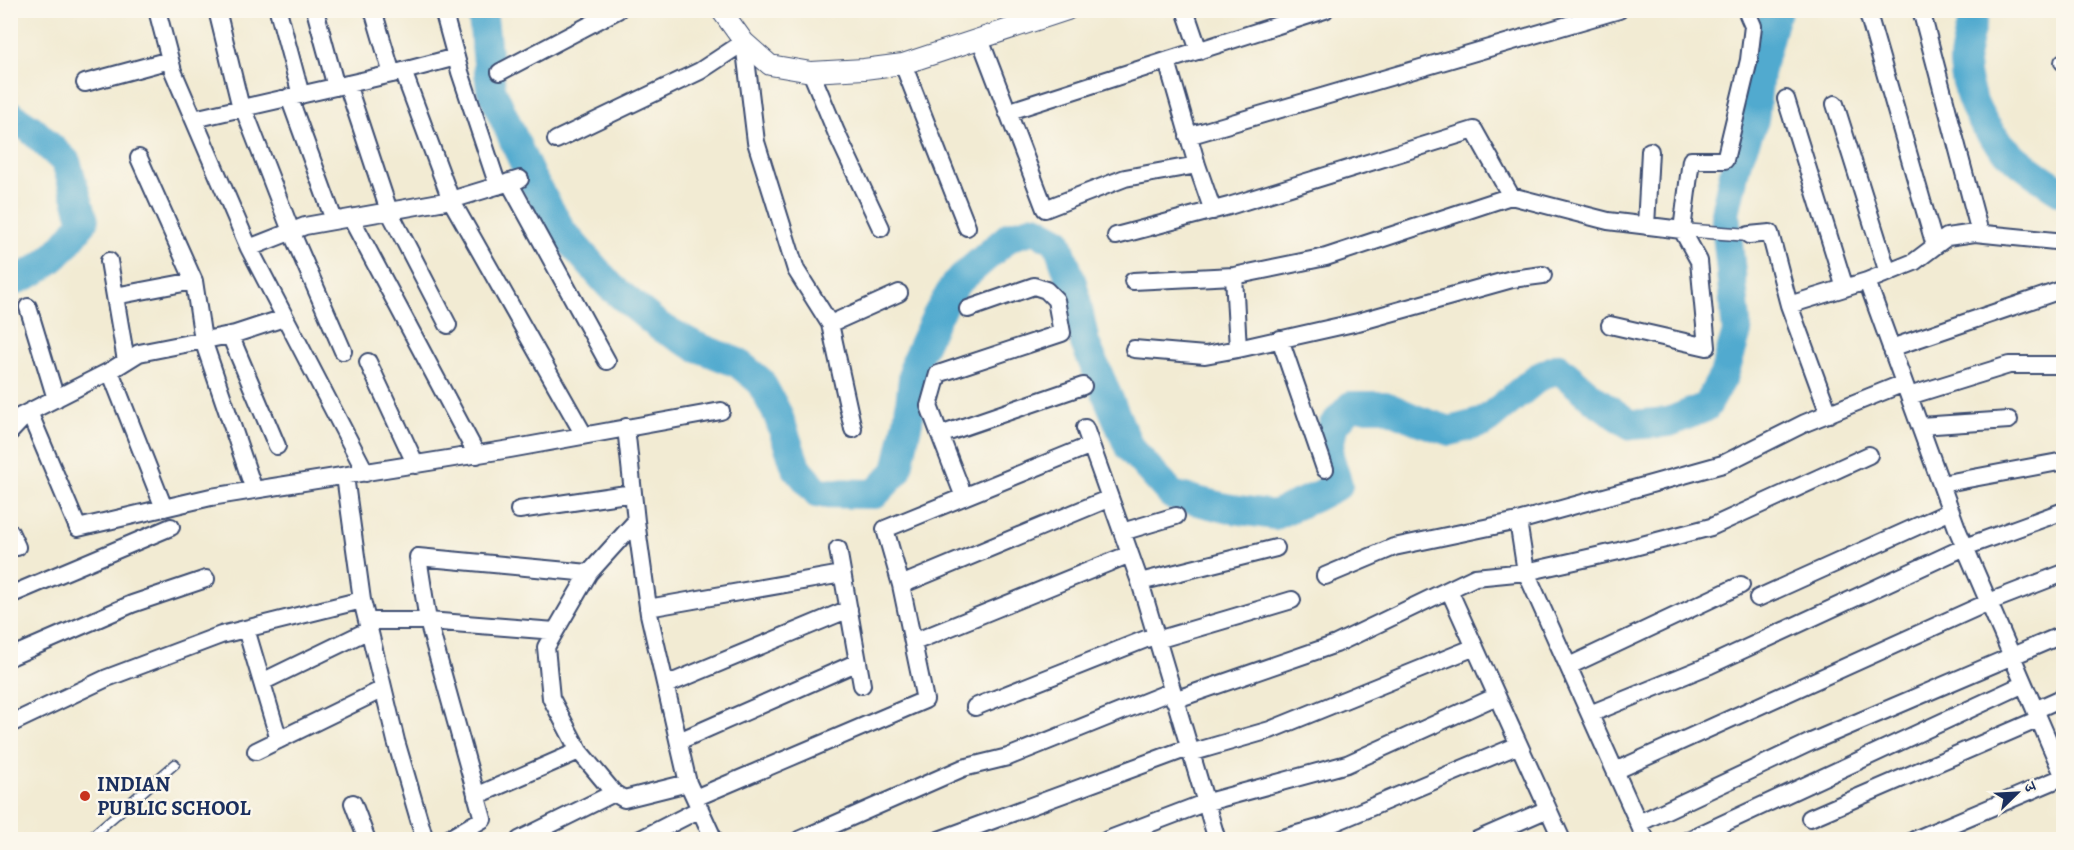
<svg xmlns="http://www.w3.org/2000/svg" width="2074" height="850" font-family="Alegreya,'Noto Serif Devanagari',serif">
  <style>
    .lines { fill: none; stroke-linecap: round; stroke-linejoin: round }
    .river { stroke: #51aacf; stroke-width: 30 }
    .service-casing { stroke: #3b4b70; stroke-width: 11 }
    .pedestrian-casing { stroke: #3b4b70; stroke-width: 15 }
    .minor-casing { stroke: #3b4b70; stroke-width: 20 }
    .tertiary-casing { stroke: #3b4b70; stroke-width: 22 }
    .service { stroke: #fff; stroke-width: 8 }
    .pedestrian { stroke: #fff; stroke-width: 12 }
    .minor { stroke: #fff; stroke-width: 16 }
    .tertiary { stroke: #fff; stroke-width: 20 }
    .poi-dot { fill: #c8321e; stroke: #fbf7ec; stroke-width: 2 }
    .labels { text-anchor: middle; stroke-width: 5; stroke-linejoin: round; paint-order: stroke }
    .poi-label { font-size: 21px; font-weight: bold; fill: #1b2f5e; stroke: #fbf7ec; text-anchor: start }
  </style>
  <rect width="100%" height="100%" fill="#fbf7ec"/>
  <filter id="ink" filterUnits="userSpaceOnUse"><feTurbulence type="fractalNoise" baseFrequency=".0167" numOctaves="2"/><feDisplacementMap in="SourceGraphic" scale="12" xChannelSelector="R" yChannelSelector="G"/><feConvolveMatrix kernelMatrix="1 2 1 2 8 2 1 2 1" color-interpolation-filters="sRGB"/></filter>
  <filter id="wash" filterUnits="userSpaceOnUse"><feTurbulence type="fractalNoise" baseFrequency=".008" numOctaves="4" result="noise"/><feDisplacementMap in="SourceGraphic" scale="24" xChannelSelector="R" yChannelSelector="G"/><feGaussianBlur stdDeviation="1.35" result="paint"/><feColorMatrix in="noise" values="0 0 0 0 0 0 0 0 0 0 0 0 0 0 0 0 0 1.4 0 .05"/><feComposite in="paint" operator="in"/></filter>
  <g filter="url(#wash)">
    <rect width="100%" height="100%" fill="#f2ebd3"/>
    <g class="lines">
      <path class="river" d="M482,10L491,89L531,178L563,233L611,287L660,327L695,346L738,363L760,381L778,415L796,467L818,493L875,494L897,471L908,421L915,362L936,317L956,283L1010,236L1035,229L1057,241L1073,286L1085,343L1129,447L1172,495L1226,508L1274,515L1315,497L1338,485L1328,453L1333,426L1351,406H1385L1417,420L1450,431L1484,422L1537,378L1558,368L1594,399L1631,425L1669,422L1706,407L1724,375L1737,332L1725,213L1737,160L1754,120L1759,73L1774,17L1778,10
        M1975,10C1972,24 1963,52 1964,64C1969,128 2014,162 2064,193
        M10,115L31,129L66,162L84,221C62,251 46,270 10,282"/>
    </g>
  </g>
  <g filter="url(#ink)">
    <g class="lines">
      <defs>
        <path id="service" d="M87,840L175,764"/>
        <path id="pedestrian" d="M1682,230L1749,235"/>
        <path id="minor" d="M157,10L173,71L249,248L366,473
          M217,10L241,108
          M278,10L301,95
          M315,10L336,87
          M373,10L392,74
          M443,10L460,72L498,186
          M1185,10L1199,51
          M1867,10L1935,246
          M1921,10L1980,233
          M980,39L1045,209L1125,178L1197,165
          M1167,61L1197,165L1213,211
          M2063,62H2064
          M903,64L967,227
          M403,71L451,200L584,435
          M500,72L618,10
          M811,72L836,132L881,228
          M85,83L170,60
          M347,84L389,211L448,325
          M289,97L334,220
          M1786,99L1845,288
          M1835,104L1888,273
          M243,107L291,231L343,351
          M1007,112L1325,10
          M194,119L392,74L456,57
          M1188,136L1619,10
          M556,140L700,71L744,42L756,142L796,270L830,324L899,293
          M139,158L194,281L203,340L254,490
          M509,182L607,361
          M351,218L477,455
          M1646,226L1650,151
          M1749,235L1770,233L1789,305L1867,281L1914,262L1947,237L1975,233L2055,241
          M1116,236L1229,206L1474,130L1511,196L1608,221L1682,230L1691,160H1725L1749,60L1753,26L1746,10
          M249,248L305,226L451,200L520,179
          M109,261L126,361
          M1234,276L1238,349
          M1133,281L1234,276L1326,257L1511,196
          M1867,281L1958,531L2064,777
          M115,296L194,281
          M1789,305L1829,414
          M28,307L56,399
          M830,324L853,429
          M1610,325L1707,347L1699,261L1682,230
          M230,335L277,446
          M1280,339L1325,469
          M1891,348L2064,289
          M1134,349L1205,355L1238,349L1358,322L1512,279L1543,275
          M368,362L416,465
          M110,371L164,508
          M1909,396L2009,365H2064
          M19,417L110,371L139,353L235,334L284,318
          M1920,426L2009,420
          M626,427L636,521L589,573L546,647L551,698L579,751L614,793L624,799L688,783
          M1085,428L1140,582L1217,840
          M10,432L29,412L78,528L211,497L510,449L721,411
          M940,435L929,406L938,374L1062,333L1056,300L1046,290L1034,286L968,309
          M345,476L362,600L396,741L425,840
          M1941,484L2064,461
          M964,497L940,435L1083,386
          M519,510L633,493
          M636,521L649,614L688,783L714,840
          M1518,521L1526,572L1646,840
          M10,532L17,547
          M1122,532L1176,516
          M838,549L862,685
          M1325,576L1394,547L1518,521L1723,464L1805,423L1904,383
          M1140,582L1276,548
          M901,585L1110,498
          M1449,590L1562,840
          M10,595L171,527
          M1758,598L1951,511
          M648,608L842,574
          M367,621H428L555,631
          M246,629L279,740
          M1157,640L1292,600
          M914,642L1130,554
          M10,657L132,604L206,579
          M1569,666L1741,585
          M262,682L369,630
          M666,685L849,609
          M1174,700L1336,644L1475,577L1526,572L1619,551L1711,527L1869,455
          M975,707L1156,635
          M2035,710L2064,697
          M1590,714L1710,665L1965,547L2064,511
          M10,724L107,678L221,635L362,600
          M679,741L858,662
          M256,751L383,689
          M1190,753L1270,730L1475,647
          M1615,771L1989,602L2064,573
          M476,796L579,751
          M695,798L925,700L901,585L885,529L1091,445
          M353,803L367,840
          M1810,818L2039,719
          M1639,823L1811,742L2064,634
          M447,840L483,819L428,621L418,557L589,573
          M519,840L614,793
          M639,840L700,809
          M799,840L963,768L1008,757L1172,691
          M939,840L1188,748
          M1107,840L1204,803L1347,764L1497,696
          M1276,840L1326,826L1519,745
          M1477,840L1548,809
          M1688,840L2024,684
          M1914,840L2063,777"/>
        <path id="tertiary" d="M721,10L744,42L770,65L811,72L864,69L903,64L1067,10"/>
      </defs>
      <use href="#service" class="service-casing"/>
      <use href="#pedestrian" class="pedestrian-casing"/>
      <use href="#minor" class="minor-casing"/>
      <use href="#tertiary" class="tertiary-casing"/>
      <use href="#service" class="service"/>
      <use href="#pedestrian" class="pedestrian"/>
      <use href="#minor" class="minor"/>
      <use href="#tertiary" class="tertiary"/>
    </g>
  </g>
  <circle class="poi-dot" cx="85" cy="796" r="6"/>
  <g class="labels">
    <g class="poi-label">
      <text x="97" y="791">INDIAN<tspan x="97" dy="24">PUBLIC SCHOOL</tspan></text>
    </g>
  </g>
  <rect width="2074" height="850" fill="none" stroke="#fbf7ec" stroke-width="36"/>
  <g transform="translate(2017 793) rotate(66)" stroke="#fbf7ec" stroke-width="4.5" paint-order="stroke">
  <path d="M0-4.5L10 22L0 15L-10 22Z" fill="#1b2f5e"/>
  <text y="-9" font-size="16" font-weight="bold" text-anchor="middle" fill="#1b2f5e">उ</text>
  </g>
</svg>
